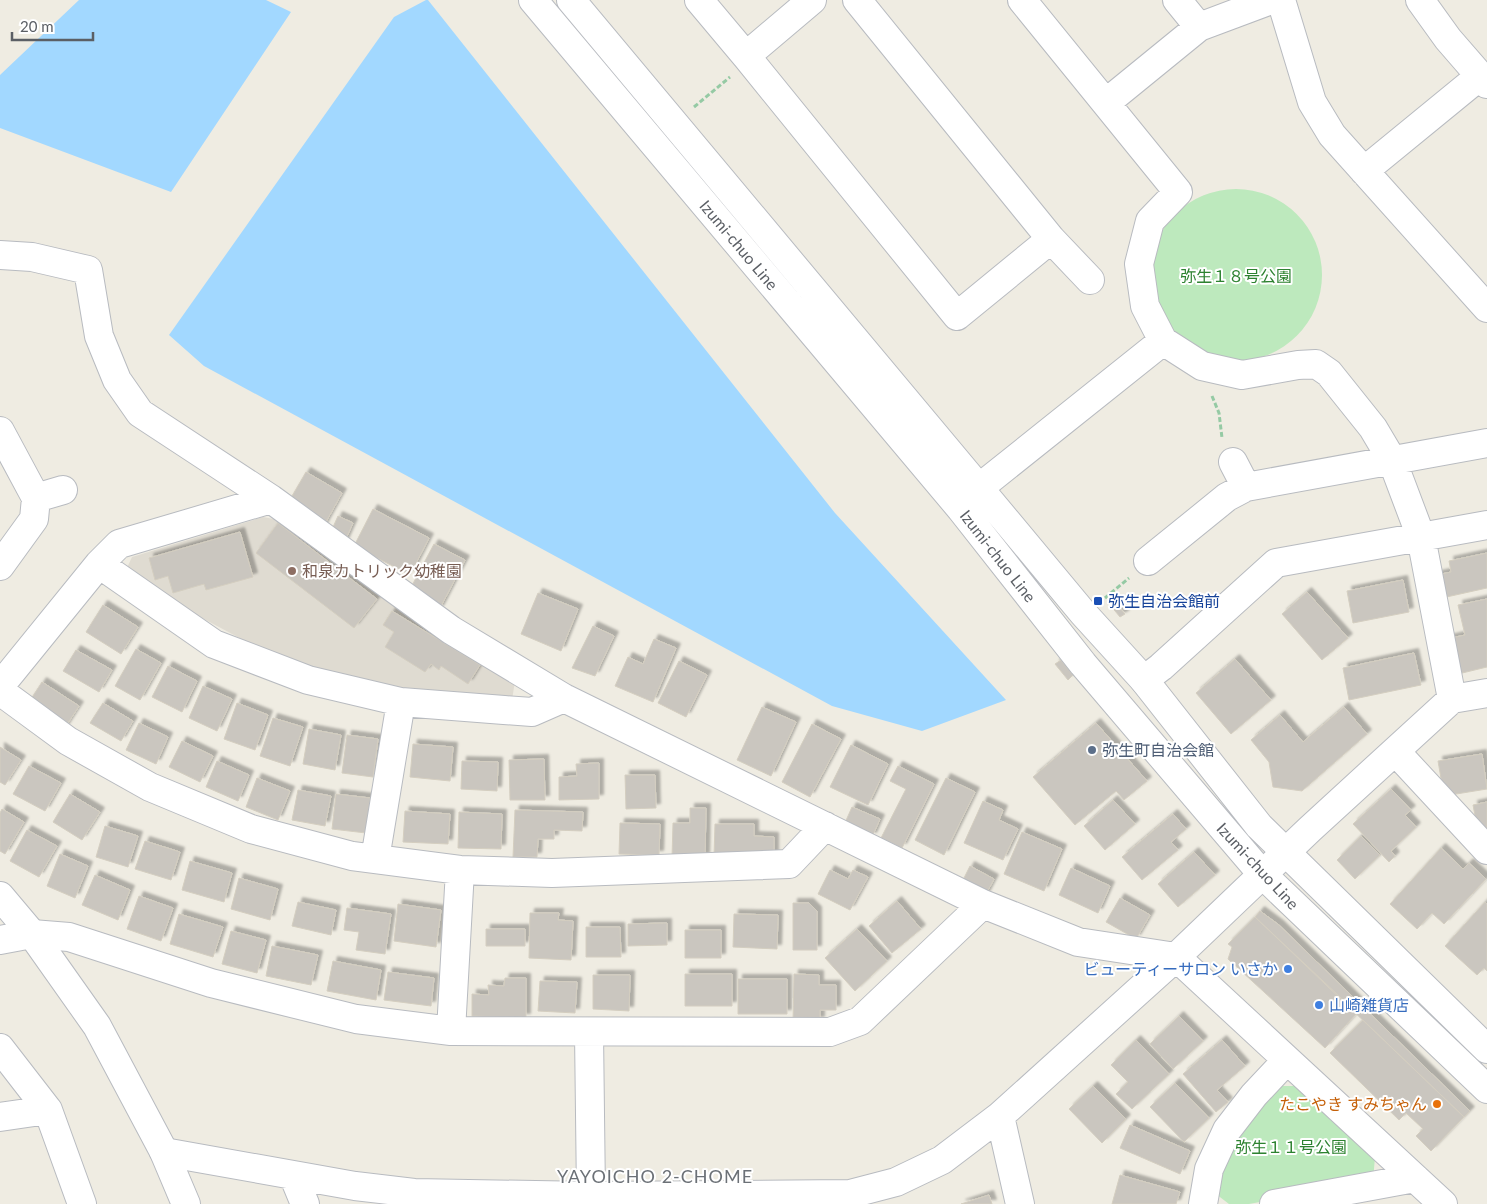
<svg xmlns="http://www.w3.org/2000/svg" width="1487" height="1204" font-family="Lato,'Noto Sans JP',sans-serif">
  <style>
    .education { fill: #dfdbd1 }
    .green { fill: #bde9bd }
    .water { fill: #a2d8ff }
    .building { fill: #cac6bf; stroke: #d4cec0; filter: url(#shadow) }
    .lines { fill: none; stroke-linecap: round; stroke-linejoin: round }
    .minor-casing { stroke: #b8bbc0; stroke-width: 30 }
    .tertiary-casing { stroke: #b8bbc0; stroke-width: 30 }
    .path { stroke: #95caa4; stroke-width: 3; stroke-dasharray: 5 2.5; stroke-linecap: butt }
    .minor { stroke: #fff; stroke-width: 28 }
    .tertiary { stroke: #fff; stroke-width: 28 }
    .education-dot { fill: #8d6e63; stroke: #fff; stroke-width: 2 }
    .transit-dot { fill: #1a4fb4; stroke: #fff; stroke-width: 2 }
    .service-dot { fill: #5c6f8a; stroke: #fff; stroke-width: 2 }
    .shop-dot { fill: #3f7fe0; stroke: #fff; stroke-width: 2 }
    .food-dot { fill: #e8710a; stroke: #fff; stroke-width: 2 }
    .labels { text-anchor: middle; stroke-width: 4; stroke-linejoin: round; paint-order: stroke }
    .street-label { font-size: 16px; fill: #5b5f65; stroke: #fff }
    .park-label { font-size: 16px; fill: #2d8230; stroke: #fff }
    .education-label { font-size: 16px; fill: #785e54; stroke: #fff; text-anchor: start }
    .transit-label { font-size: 16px; fill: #164399; stroke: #fff; text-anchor: start }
    .service-label { font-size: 16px; fill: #4e5e75; stroke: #fff; text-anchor: start }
    .shop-label { font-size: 16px; fill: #366cbe; stroke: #fff; text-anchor: end }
    .food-label { font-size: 16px; fill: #c56008; stroke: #fff; text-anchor: end }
    .neighbourhood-label { font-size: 18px; letter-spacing: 1px; fill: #6c7177; stroke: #fff }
  </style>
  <defs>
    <filter id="shadow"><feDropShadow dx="4.5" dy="-4.5" stdDeviation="1" flood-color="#0004"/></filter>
  </defs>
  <rect width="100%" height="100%" fill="#efece2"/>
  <path class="education" d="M263,517L284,521L515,681L512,700L403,692L316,669L249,643L187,610L126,570L132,557Z"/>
  <path class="green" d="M1150 275a86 86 0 1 1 172 0a86 86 0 1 1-172 0Z
    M1277,1086H1295L1375,1157L1373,1181L1249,1204H1229L1216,1194C1220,1182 1223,1169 1229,1157C1242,1131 1259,1109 1277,1086Z"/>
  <path class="water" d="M79,0H266L291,12L171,192L0,128V75Z
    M426,0H428L835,513L1006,700L922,731L832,706L204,366L169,335L394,17Z"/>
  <path class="building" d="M306,472L342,493L322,529L285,508Z
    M373,509L429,538L410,575L354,546Z
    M338,516L353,523L344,543L329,536Z
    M278,523L377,599L354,628L256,553Z
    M240,532L253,577L206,590L204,584L173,593L168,576L155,580L149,558Z
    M434,544L465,560L439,610L408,593Z
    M1487,553V588L1442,598L1437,575L1451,572L1449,561Z
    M1403,580L1409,612L1353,623L1347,591Z
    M1307,592L1348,638L1322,660L1282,614Z
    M538,593L578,609L561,651L521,634Z
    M1487,599V667L1454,675L1447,639L1465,635L1458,605Z
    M1114,601L1125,614L1120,617L1110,605Z
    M103,605L138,627L121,654L86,632Z
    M392,611L480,665L468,684L441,666L439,670L431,664L425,672L385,647L394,632L383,625Z
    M593,626L614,636L595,676L572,668Z
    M654,639L676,648L653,702L615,686L628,657L643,664Z
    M136,649L161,663L140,700L115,686Z
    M76,650L112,670L99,692L63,671Z
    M1414,653L1421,685L1349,700L1343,668Z
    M1235,659L1271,700L1231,734L1196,693Z
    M1061,660L1073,675L1068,680L1055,664Z
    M679,661L707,675L686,717L658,703Z
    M168,666L197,681L182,712L152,697Z
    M42,682L79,706L64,729L27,705Z
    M203,686L232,699L217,731L189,718Z
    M103,703L133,721L121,741L90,723Z
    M237,703L268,715L255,750L224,739Z
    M762,707L796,722L771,776L737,760Z
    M1344,707L1367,734L1302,791L1273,787L1269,762L1251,740L1280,715L1303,742Z
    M273,718L303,727L290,766L260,756Z
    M139,723L168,737L156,764L126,750Z
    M1096,723L1147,781L1124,800L1116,791L1075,825L1033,777Z
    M812,724L841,739L810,797L782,782Z
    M309,729L341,735L335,770L303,764Z
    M347,735L378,739L373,777L342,773Z
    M182,741L213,756L200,782L169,767Z
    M413,744L453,747L450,781L410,777Z
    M851,745L888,764L868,805L830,787Z
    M0,747L21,760L5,785L0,782Z
    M1482,754L1487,789L1444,796L1438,761Z
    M544,759L545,800H510L509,760Z
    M217,761L249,775L238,801L206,787Z
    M462,761L498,762L497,791L461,789Z
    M599,763V799L559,800V777L577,776L576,764Z
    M29,766L61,783L45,811L13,794Z
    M898,766L934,784L902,848L881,838L906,789L890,781Z
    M625,775H655L656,808L626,809Z
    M257,778L290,791L278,820L246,807Z
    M946,778L975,792L944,855L915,840Z
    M1391,789L1411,810L1405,815L1416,827L1391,851L1395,856L1389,862L1353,824Z
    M298,790L331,796L325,826L292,820Z
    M70,794L100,812L82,840L53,822Z
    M336,794L370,798L366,833L332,829Z
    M1113,800L1135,824L1105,850L1084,826Z
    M983,801L1003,810L999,820L1018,829L1003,860L964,843Z
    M1487,802V830L1478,832L1473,805Z
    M852,807L880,819L872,837L844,825Z
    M690,808H706L705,858L672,857L673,823H690Z
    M2,809L24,822L5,854L0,851V813Z
    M515,810L583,812L582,831L554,830V839H538L537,857H513Z
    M405,811L450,814L448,844L403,842Z
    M459,812L502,814L501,849L458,848Z
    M1173,814L1186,829L1171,842L1178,850L1142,880L1122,857Z
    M620,823L660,824L659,855L619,854Z
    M715,824H754V836L774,837V857L714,855Z
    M105,826L138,836L128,867L96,857Z
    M27,830L57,846L39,877L10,861Z
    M1022,832L1062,849L1044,891L1004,874Z
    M1361,836L1380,855L1355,879L1337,860Z
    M145,841L180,852L171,880L135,869Z
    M1441,848L1463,869L1469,863L1486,879L1444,924L1432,913L1417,929L1390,904Z
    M1194,852L1215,875L1178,907L1158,884Z
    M60,854L88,866L75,898L47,886Z
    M190,861L232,873L224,902L182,890Z
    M970,866L994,879L985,896L961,884Z
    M1071,868L1110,886L1098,913L1059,895Z
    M830,870L848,879L853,870L868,877L850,910L818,894Z
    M95,875L130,890L118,920L82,905Z
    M239,878L278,889L270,920L231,909Z
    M139,896L173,908L161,941L127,929Z
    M1120,898L1150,915L1136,939L1106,922Z
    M897,901L921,929L892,953L869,926Z
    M298,902L336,910L331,935L292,926Z
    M1485,902L1487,904V971L1484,968L1477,975L1445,946Z
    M793,903H809L817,911V950H793Z
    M398,904L441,910L436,947L394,941Z
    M347,908L391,914L385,954L356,950L359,932L344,930Z
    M1260,911L1279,925L1470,1111L1464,1117L1255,917Z
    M530,913H559L558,920L573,921L571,960L529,958Z
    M179,914L223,927L213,957L170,944Z
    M734,914L778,915L777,949L733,947Z
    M1255,917L1357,1013L1325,1048L1228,959L1232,947L1228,944Z
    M667,923V945L628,946V924Z
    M586,927H620L621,957H586Z
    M486,929H525V946H486Z
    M857,929L887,961L855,991L825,958Z
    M685,930H721V958H685Z
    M231,931L266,940L257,973L222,964Z
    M272,946L318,955L311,985L266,976Z
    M333,961L381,970L376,1000L327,991Z
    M388,972L434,978L431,1006L384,1000Z
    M685,974H732V1006H685Z
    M794,974L819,975V985H836V1010H820V1021H793Z
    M593,975H630L629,1011L593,1009Z
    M505,978H526V1018L472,1016V994L489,995L488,985L504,986Z
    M738,979H787V1014H738Z
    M540,981L577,982L575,1013L538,1011Z
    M1179,1016L1203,1041L1173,1069L1150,1044Z
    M1363,1020L1464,1117L1431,1151L1416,1136L1423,1129L1406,1113L1399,1120L1330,1053Z
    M1136,1040L1169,1074L1132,1109L1116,1094L1128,1082L1111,1065Z
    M1222,1040L1245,1066L1217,1090L1228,1102L1216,1112L1183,1074Z
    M1175,1083L1209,1118L1184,1142L1150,1107Z
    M1093,1086L1126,1119L1102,1143L1069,1109Z
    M1130,1125L1190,1151L1180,1174L1120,1148Z
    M1120,1175L1180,1192L1176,1204H1112Z
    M989,1195L992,1204H961Z"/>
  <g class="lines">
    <defs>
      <path id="minor" d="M699,0L746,56
        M812,0L746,56L957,316L1051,239L857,0
        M1022,0L1178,192L1150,221L1139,264L1145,306L1163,341L1202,366L1242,375L1298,365L1316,364L1329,373L1373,428L1392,460L1421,537L1452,699
        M1177,0L1199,27
        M1281,0L1312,102L1332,135L1487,308
        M1420,0L1448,39L1487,84
        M1107,102L1199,27L1271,0
        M1364,171L1480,76
        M1051,239L1090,280
        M0,255L32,257L88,270L99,336L117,380L140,413L271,499
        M0,431L36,498L34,519L0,566
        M1233,462L1246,487
        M979,488L1163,341
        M36,498L63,490
        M1148,561L1227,497L1246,487L1487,443
        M99,564L214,644L308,680L401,702L504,710L532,712L564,698
        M1144,680L1161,667L1276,563L1487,525
        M0,686L99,564L119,544L271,499L451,630L564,698L983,904
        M0,691L68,741L150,787L251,829L352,856L460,870L552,873L789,864L825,826
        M1396,752L1487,850
        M375,859L401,702
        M0,940L32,934L69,937L211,983L356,1019L451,1031L830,1032L860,1021L983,904L1078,942L1176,957L1443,1204
        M451,1031L460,870
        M589,1032L591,1196
        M0,1048L48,1110L82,1204
        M1000,1116L1020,1204
        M0,1117L48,1110
        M164,1152L355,1186L414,1193L591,1196L850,1194L896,1182L942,1160L1000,1116L1176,957L1310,829L1452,699L1487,693
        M293,1175L305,1204
        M1203,1204L1209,1169L1227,1130L1254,1095L1287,1060
        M1274,1204L1415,1178"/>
      <path id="tertiary" d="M533,0L961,509L1083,664L1262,874L1487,1089
        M571,0L979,488L1083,613L1144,680L1259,826L1487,1049
        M0,896L32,934L97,1026L164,1152L186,1204"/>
    </defs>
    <use href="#minor" class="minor-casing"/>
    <use href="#tertiary" class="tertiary-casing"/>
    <path class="path" d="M694,107L730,77
      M1212,396L1219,413L1222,438
      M1105,598L1129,578"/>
    <use href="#minor" class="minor"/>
    <use href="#tertiary" class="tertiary"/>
  </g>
  <circle class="education-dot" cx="292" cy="571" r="5"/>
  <rect class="transit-dot" x="1093" y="596" width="10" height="10" rx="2.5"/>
  <circle class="service-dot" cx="1092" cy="750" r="5"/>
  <g class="shop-dot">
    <circle cx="1288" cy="969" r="5"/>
    <circle cx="1319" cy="1005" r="5"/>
  </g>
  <circle class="food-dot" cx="1437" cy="1104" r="5"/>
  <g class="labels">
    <g class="street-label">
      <text transform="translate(739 245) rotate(50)" y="6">Izumi-chuo Line</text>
      <text transform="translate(998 556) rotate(52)" y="6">Izumi-chuo Line</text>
      <text transform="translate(1258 866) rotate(47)" y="6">Izumi-chuo Line</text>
    </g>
    <g class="park-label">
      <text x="1236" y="282">弥生１８号公園</text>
      <text x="1291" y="1153">弥生１１号公園</text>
    </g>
    <g class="education-label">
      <text x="302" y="577">和泉カトリック幼稚園</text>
    </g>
    <g class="transit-label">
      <text x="1108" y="607">弥生自治会館前</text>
    </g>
    <g class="service-label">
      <text x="1102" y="756">弥生町自治会館</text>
    </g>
    <g class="shop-label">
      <text x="1278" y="975">ビューティーサロン いさか</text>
      <text x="1329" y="1011" text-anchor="start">山崎雑貨店</text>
    </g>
    <g class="food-label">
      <text x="1427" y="1110">たこやき すみちゃん</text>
    </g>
    <g class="neighbourhood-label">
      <text x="655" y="1183">YAYOICHO 2-CHOME</text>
    </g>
  </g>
  <path d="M12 32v8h81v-8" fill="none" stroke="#5b5f65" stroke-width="2.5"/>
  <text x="20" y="32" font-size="15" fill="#5b5f65" stroke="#ffffff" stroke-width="4" paint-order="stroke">20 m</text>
</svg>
